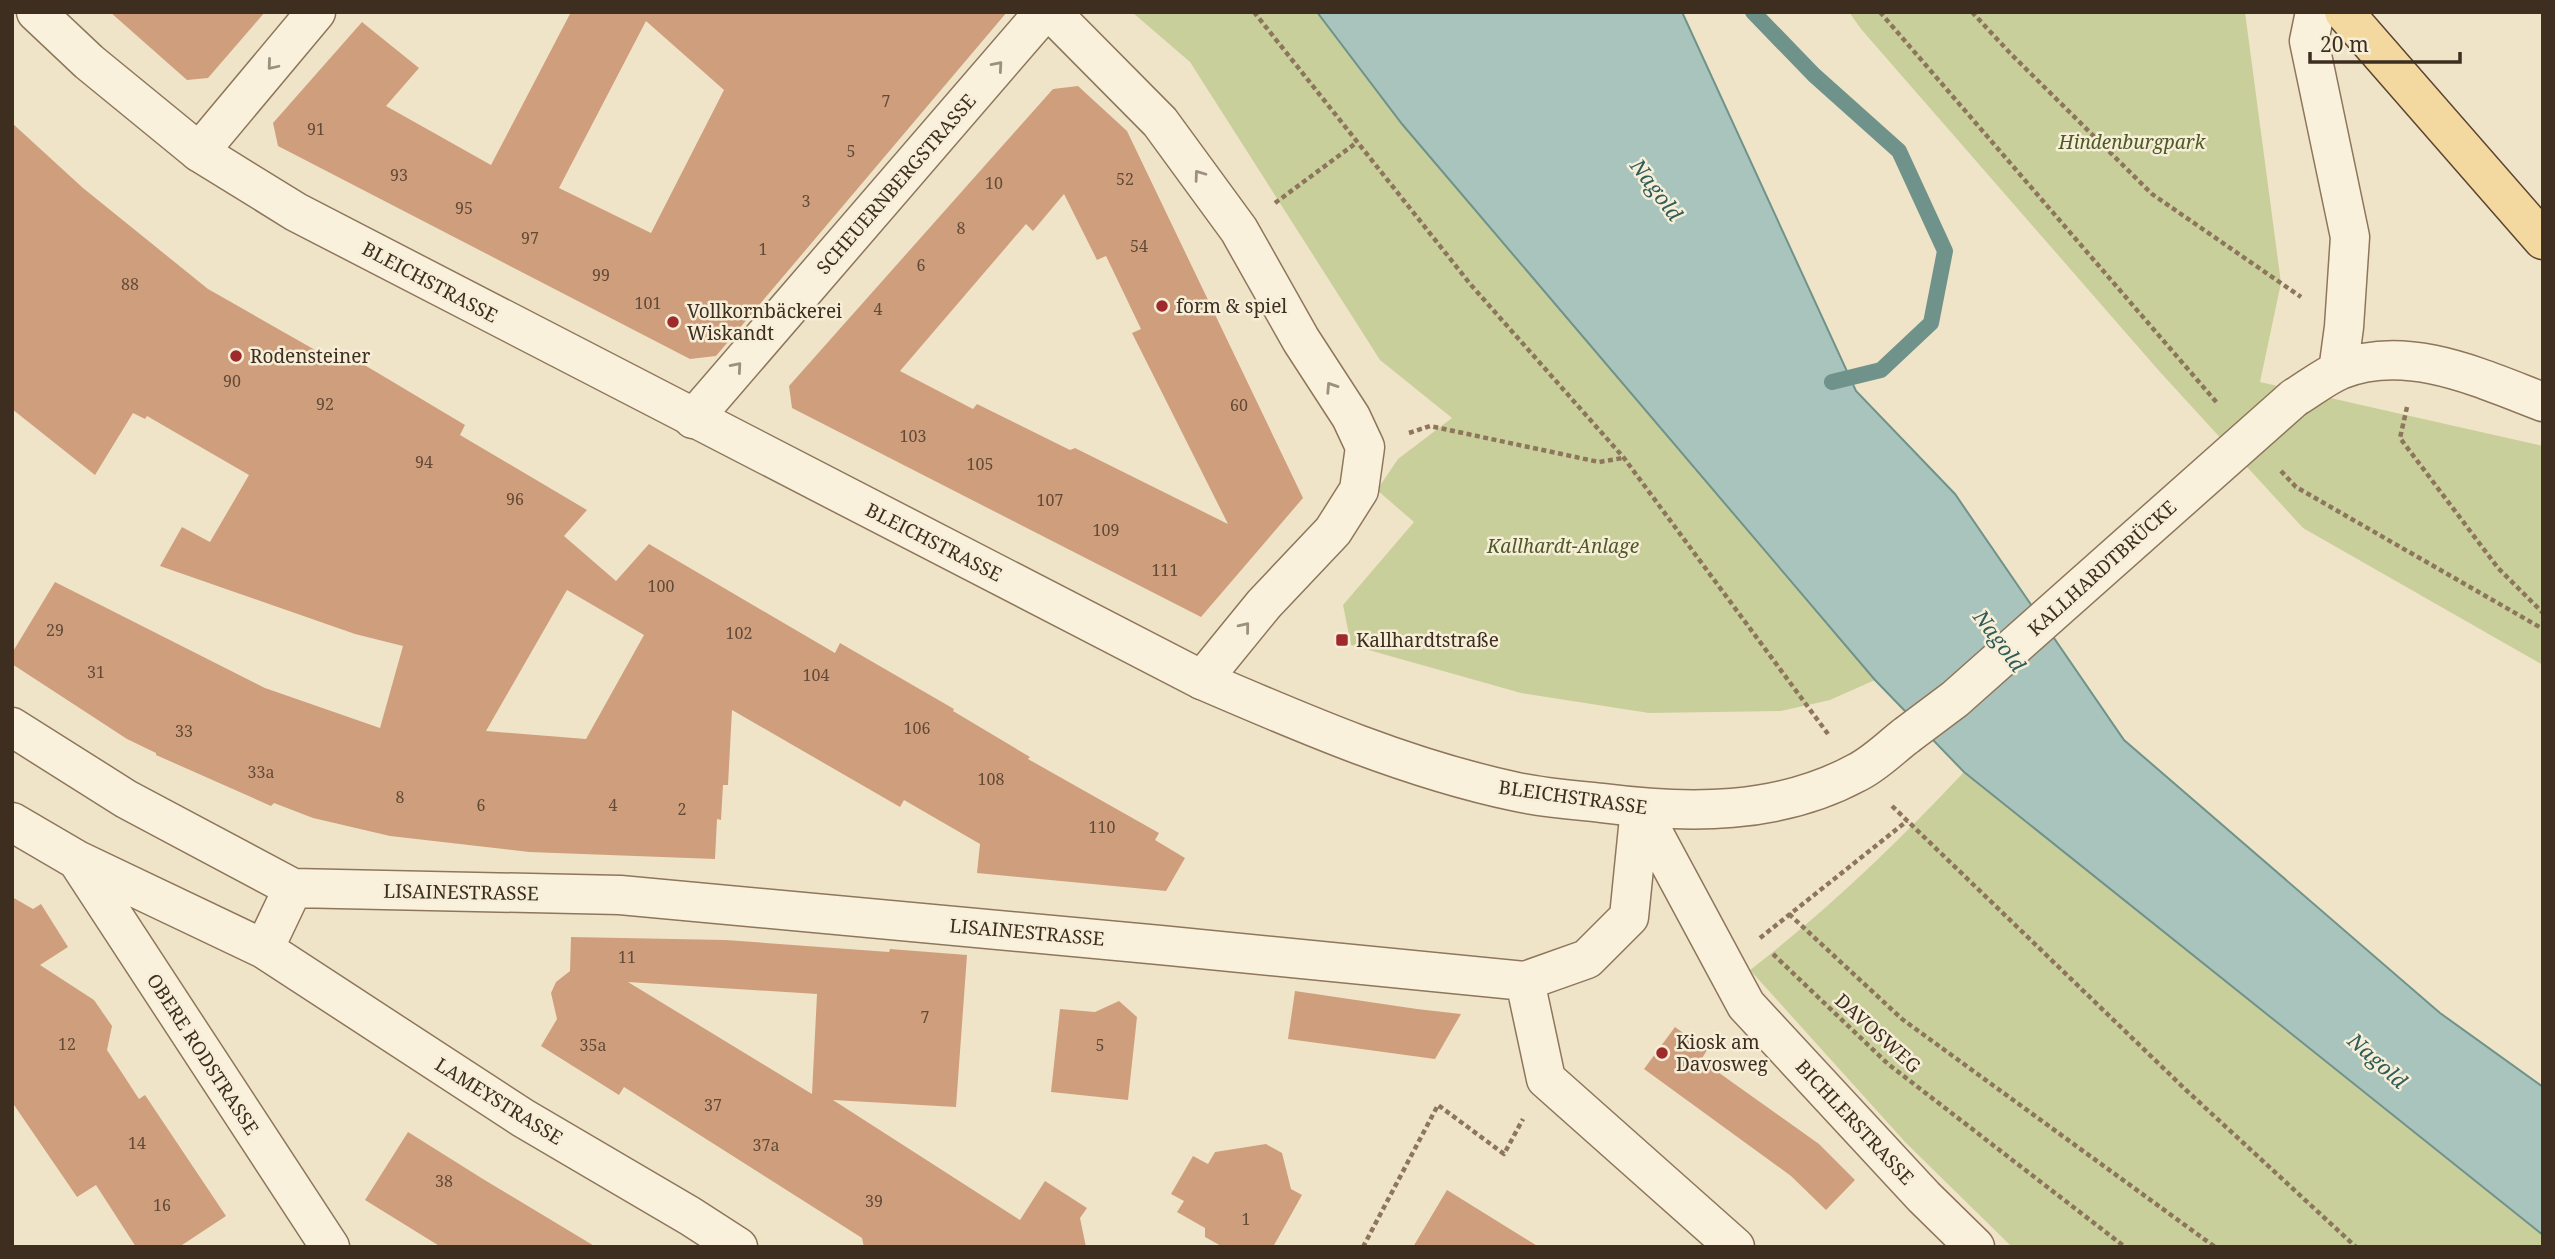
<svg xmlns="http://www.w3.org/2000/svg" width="2555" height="1259" font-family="'Noto Serif',serif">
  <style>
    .green { fill: #c9cf9b }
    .water { fill: #a9c4bc; stroke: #6f938a; stroke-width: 2 }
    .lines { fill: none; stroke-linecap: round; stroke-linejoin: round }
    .stream { stroke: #6f938a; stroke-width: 16 }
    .building { fill: #cf9f7d; fill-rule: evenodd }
    .minor-casing { stroke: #8d765c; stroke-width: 41 }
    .tertiary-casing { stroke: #8d765c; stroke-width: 41 }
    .primary-casing { stroke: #5b4430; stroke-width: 41 }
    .path { stroke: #8d765c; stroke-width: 4.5; stroke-dasharray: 5 3.5; stroke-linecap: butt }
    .minor { stroke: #faf1dc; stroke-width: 38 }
    .tertiary { stroke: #faf1dc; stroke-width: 38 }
    .primary { stroke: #f3d9a0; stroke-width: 38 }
    .tertiary-bridge-casing { stroke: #8d765c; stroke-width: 41; stroke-linecap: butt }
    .tertiary-bridge { stroke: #faf1dc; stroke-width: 38 }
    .oneway { stroke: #9c907e }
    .poi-dot { fill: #9e2a2b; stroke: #f7eed8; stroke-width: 2.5 }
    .labels { text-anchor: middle; stroke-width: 5; stroke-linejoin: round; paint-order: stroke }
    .number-label { font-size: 16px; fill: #624a37 }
    .park-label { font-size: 19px; font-style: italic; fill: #4d5a26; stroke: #f7eed8 }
    .street-label { font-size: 19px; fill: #3d2e20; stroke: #f7eed8 }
    .poi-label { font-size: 19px; fill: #3d2e20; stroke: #f7eed8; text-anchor: start }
    .water-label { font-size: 21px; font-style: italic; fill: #2f5d5a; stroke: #f7eed8 }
  </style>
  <rect width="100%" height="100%" fill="#f0e4c8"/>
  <path class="green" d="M1132,12H1316L1402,124L1875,680L1830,700L1781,711L1649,713L1521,693L1351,645L1343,605L1414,522L1377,490L1398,459L1452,418L1380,360L1190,62Z
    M1849,12H2245L2281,283L2260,382L2543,446V665L2303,528L2160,372L1861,29Z
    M1964,772L2543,1235V1247H2012L1906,1143L1750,970C1828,910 1897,843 1964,772Z"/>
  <path class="water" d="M1317,12H1682L1856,391L1955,494L2124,740L2440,1013L2543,1087V1235L1964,772L1875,680L1402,124Z"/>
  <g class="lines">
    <path class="stream" d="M1753,12L1814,75L1899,151L1945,251L1931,323L1881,370L1832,382"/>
  </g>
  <path class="building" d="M110,12H265L208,78L187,80Z
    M571,12H1007L716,356L690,359L278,146L273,123L362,22L419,68L386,106L491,165ZM646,21L724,90L651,233L559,188Z
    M1078,86L1127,131L1303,498L1201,617L792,408L789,386L996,153L1053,89ZM1064,194L1097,260L1106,256L1141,329L1132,333L1228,524L1075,448L1070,450L977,404L973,409L900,371L1026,224L1033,231Z
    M12,123L83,188L208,289L338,363L344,353L378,373L465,425L460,435L587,510L564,536L616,581L649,544L835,653L840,643L954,709L953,711L1030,757L1028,759L1159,833L1155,840L1185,858L1166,891L977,873L980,844L904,800L900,807L732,710L728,785H723L721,820L717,819L715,859L529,852L390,836L313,818L274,803L271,806L156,755V753L127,739L12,664V653L55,582L265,688L380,728L403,646L355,634L160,566L182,527L210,542L249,475L147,416L145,419L133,413L95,475L12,409ZM567,590L644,635L586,739L486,731Z
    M12,897L33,909L41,904L68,947L40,965L94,1000L112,1026L107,1050L139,1099L145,1095L226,1216L179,1247H136L96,1185L77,1197L12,1102Z
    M571,937L726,940L889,952L890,949L967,955L956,1107L833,1100L1020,1220L1045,1181L1087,1208L1080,1218L1086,1247H864L862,1238L624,1087L619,1095L541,1046L557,1019L551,993L556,982L570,971ZM628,982L817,994L812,1094Z
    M1295,991L1417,1009L1461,1014L1435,1059L1288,1039Z
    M1119,1001L1137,1017L1128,1100L1051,1092L1060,1009L1095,1012Z
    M1675,1027L1707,1050L1701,1060L1819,1144L1855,1180L1826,1210L1791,1176L1644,1069Z
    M408,1132L483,1179L596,1247H441L365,1200Z
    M1266,1144L1282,1153L1291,1189L1302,1195L1273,1247H1223L1205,1237V1228L1177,1212L1184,1201L1171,1194L1193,1156L1208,1164L1215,1152Z
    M1447,1190L1539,1247H1413Z"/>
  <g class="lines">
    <defs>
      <path id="minor" d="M1051,12L1160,122L1239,230L1301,340L1351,417L1365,447L1359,490L1333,531L1264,604L1202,680
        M199,152L316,12
        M693,419L1044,12
        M12,727L126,799L293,888L264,949
        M1640,808L1746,1005L1924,1197L1975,1247
        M12,822L77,860L264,949L523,1118L690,1216L738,1247
        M77,860L330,1247
        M293,888L620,895L1160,945L1525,981L1587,959L1629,917L1640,808
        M1525,981L1546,1079L1735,1247"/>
      <path id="tertiary" d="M36,12L89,62L199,152L296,212L1202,680C1304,724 1408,769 1517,792C1545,798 1574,800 1602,803C1688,814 1778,815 1856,773C1875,764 1891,747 1907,735
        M2315,12L2309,41L2350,237L2344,327L2338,371
        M2294,398C2309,389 2324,377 2340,370C2407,343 2480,378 2543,402"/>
      <path id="primary" d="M2344,12L2543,240"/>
    </defs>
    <use href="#minor" class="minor-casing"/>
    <use href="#tertiary" class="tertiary-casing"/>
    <use href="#primary" class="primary-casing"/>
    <path class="path" d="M1254,12L1471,285L1624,458L1828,734
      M1880,12L2218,404
      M1972,12L2010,53L2152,194L2301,297
      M1275,203L1356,143
      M2407,407L2400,438L2498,568L2543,613
      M1409,433L1430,426L1599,462L1623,458
      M2281,471L2296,487L2543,629
      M1892,806L2186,1090L2356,1247
      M1789,914L1902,1019L2215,1247
      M1760,938L1907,821
      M1773,954L1888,1064L2125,1247
      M1363,1247L1438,1105L1504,1154L1523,1119"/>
    <use href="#minor" class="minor"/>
    <use href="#tertiary" class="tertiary"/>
    <use href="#primary" class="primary"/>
    <defs>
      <path id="tertiary-bridge" d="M1907,735L1955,699L2294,398"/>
    </defs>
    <use href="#tertiary-bridge" class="tertiary-bridge-casing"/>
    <use href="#tertiary-bridge" class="tertiary-bridge"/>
  </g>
  <defs><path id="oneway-chevron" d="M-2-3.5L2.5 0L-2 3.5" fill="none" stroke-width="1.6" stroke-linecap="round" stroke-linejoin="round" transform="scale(1.75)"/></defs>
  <g class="oneway">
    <use href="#oneway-chevron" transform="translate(272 65) rotate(130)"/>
    <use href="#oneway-chevron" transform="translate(998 66) rotate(-49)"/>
    <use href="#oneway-chevron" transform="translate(1199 175) rotate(-126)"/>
    <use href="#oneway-chevron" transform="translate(737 367) rotate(-49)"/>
    <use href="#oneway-chevron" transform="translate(1331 387) rotate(-123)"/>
    <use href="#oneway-chevron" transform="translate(1245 627) rotate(-51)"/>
  </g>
  <g class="poi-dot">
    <circle cx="1162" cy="306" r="7"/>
    <circle cx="673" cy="322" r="7"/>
    <circle cx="236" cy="356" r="7"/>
    <rect x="1335" y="633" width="14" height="14" rx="3.5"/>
    <circle cx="1662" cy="1053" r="7"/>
  </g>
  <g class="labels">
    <g class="number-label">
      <text x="886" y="107">7</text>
      <text x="316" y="135">91</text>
      <text x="851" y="157">5</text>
      <text x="399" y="181">93</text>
      <text x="1125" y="185">52</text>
      <text x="994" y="189">10</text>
      <text x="806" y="207">3</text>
      <text x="464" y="214">95</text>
      <text x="961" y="234">8</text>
      <text x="530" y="244">97</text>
      <text x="1139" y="252">54</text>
      <text x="763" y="255">1</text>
      <text x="921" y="271">6</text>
      <text x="601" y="281">99</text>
      <text x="130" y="290">88</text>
      <text x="648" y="309">101</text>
      <text x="878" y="315">4</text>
      <text x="232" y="387">90</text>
      <text x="325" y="410">92</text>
      <text x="1239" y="411">60</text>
      <text x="913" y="442">103</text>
      <text x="424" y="468">94</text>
      <text x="980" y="470">105</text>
      <text x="515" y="505">96</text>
      <text x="1050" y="506">107</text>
      <text x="1106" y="536">109</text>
      <text x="1165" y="576">111</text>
      <text x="661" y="592">100</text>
      <text x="55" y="636">29</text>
      <text x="739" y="639">102</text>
      <text x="96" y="678">31</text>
      <text x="816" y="681">104</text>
      <text x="917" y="734">106</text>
      <text x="184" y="737">33</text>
      <text x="261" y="778">33a</text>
      <text x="991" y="785">108</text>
      <text x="400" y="803">8</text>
      <text x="481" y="811">6</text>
      <text x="613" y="811">4</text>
      <text x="682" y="815">2</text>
      <text x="1102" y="833">110</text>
      <text x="627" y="963">11</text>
      <text x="925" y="1023">7</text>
      <text x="67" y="1050">12</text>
      <text x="593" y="1051">35a</text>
      <text x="1100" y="1051">5</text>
      <text x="713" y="1111">37</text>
      <text x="137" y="1149">14</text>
      <text x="766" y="1151">37a</text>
      <text x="444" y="1187">38</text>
      <text x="874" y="1207">39</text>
      <text x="162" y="1211">16</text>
      <text x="1246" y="1225">1</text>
    </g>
    <g class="park-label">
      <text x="2132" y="149">Hindenburgpark</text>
      <text x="1563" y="553">Kallhardt-Anlage</text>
    </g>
    <g class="street-label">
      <text transform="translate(896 184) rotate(-49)" y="7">SCHEUERNBERGSTRASSE</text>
      <text transform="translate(430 282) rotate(28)" y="7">BLEICHSTRASSE</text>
      <text transform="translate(934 542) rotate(27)" y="7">BLEICHSTRASSE</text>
      <text transform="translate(2102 568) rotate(-42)" y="7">KALLHARDTBRÜCKE</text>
      <text transform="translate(1573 797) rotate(8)" y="7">BLEICHSTRASSE</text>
      <text transform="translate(461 892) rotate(1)" y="7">LISAINESTRASSE</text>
      <text transform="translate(1027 932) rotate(5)" y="7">LISAINESTRASSE</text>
      <text transform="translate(1878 1033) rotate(42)" y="7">DAVOSWEG</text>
      <text transform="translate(203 1054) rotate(57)" y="7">OBERE RODSTRASSE</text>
      <text transform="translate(499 1101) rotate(32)" y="7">LAMEYSTRASSE</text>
      <text transform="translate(1855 1122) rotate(47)" y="7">BICHLERSTRASSE</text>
    </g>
    <g class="poi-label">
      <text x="1176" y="313">form &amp; spiel</text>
      <text x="687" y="318">Vollkornbäckerei<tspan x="687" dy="22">Wiskandt</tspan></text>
      <text x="250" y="363">Rodensteiner</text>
      <text x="1356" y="647">Kallhardtstraße</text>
      <text x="1676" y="1049">Kiosk am<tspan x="1676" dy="22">Davosweg</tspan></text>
    </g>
    <g class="water-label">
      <text transform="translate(1656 190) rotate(53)" y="7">Nagold</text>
      <text transform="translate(1999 641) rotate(53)" y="7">Nagold</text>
      <text transform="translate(2377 1061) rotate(42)" y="7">Nagold</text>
    </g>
  </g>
  <rect width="2555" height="1259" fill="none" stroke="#3d2e20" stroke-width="28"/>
  <path d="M2310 52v10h150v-10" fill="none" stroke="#3d2e20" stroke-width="3.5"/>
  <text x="2320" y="52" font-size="21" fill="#3d2e20" stroke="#f7eed8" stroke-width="5" paint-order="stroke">20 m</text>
</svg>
